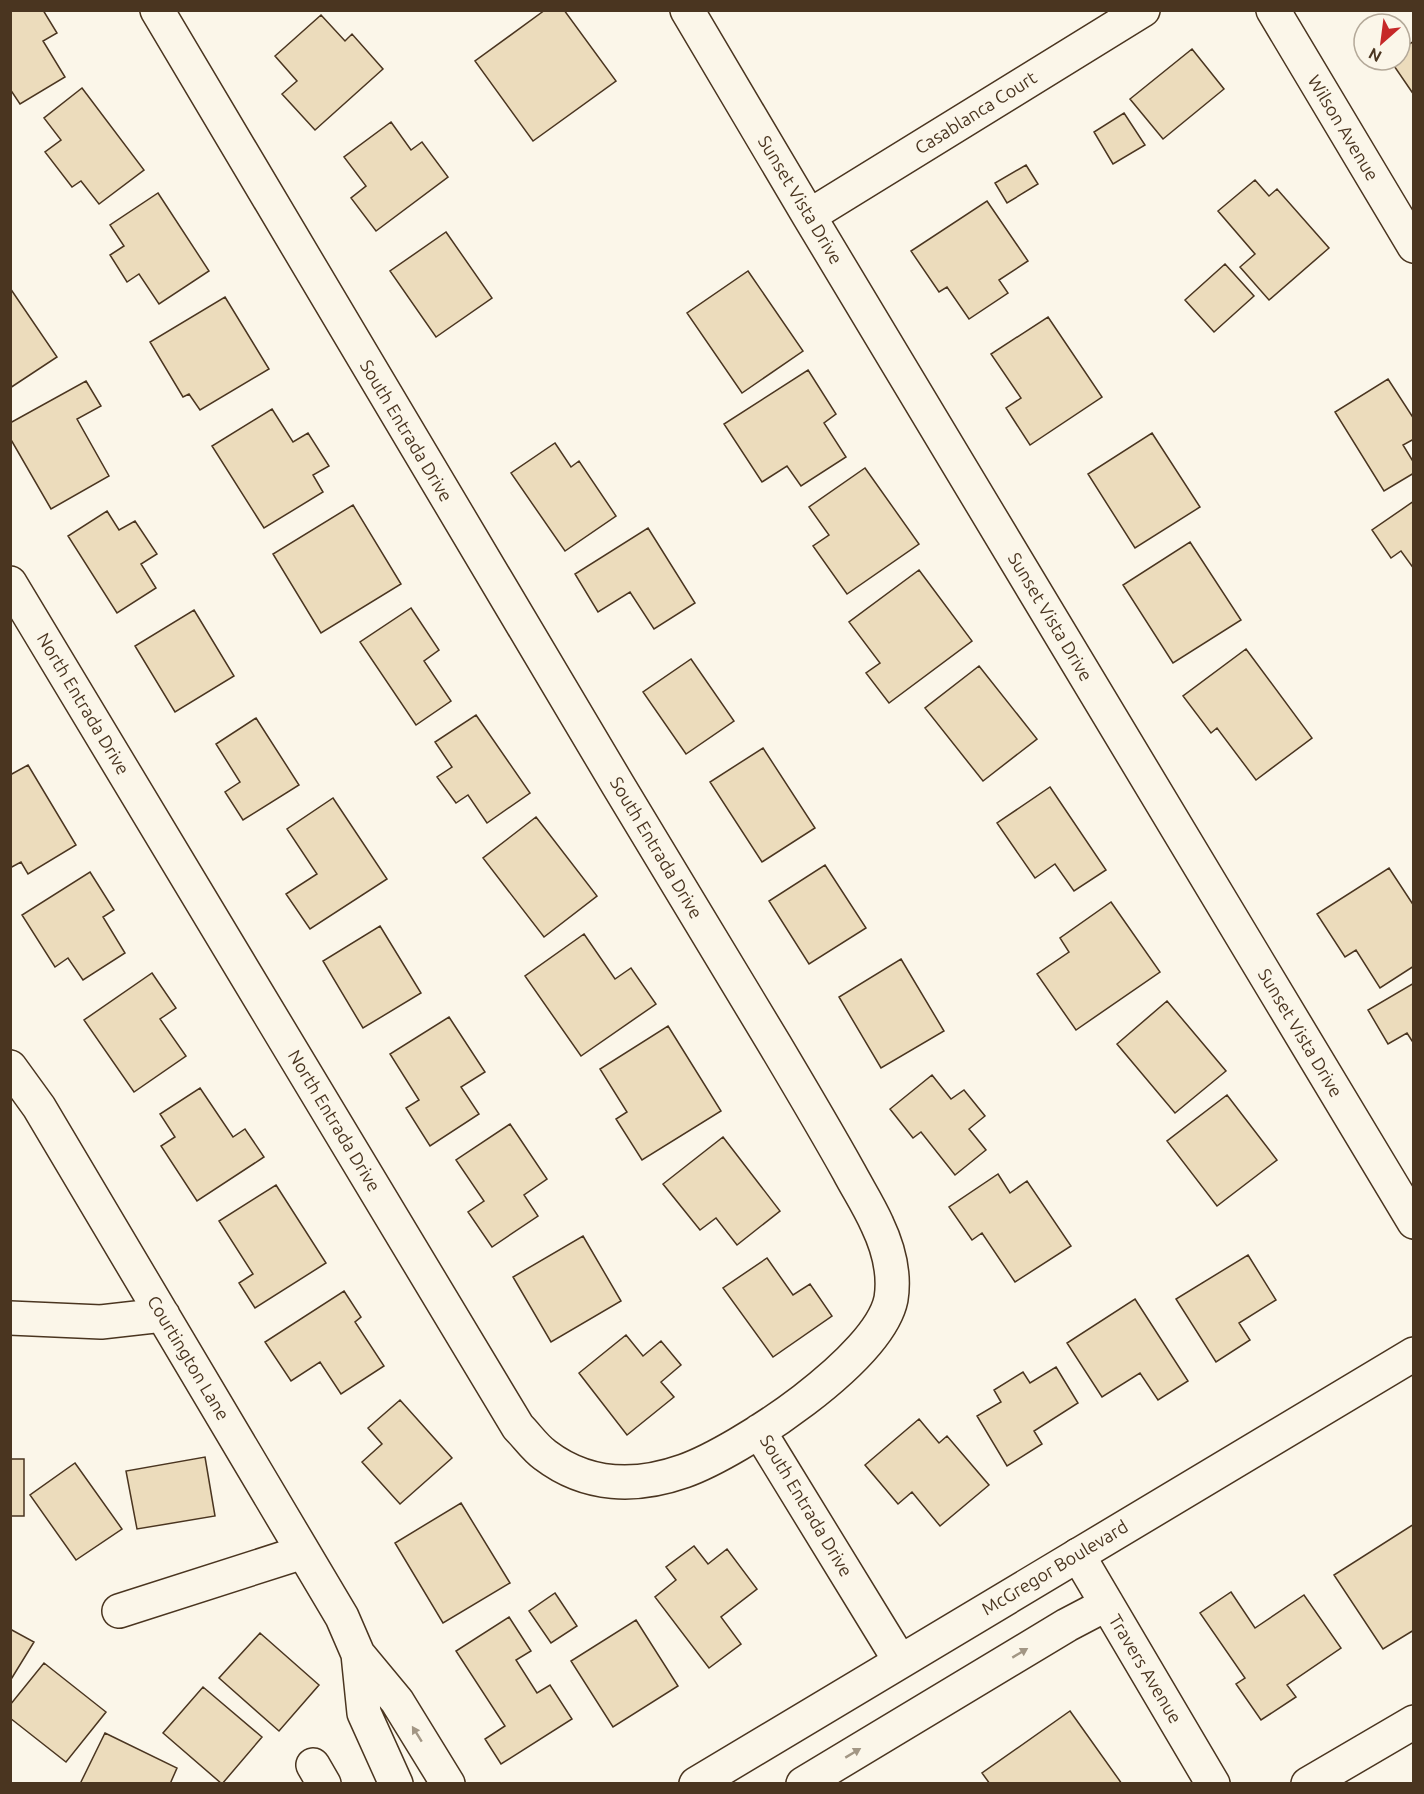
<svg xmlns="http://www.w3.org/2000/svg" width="1424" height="1794" font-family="Ubuntu,sans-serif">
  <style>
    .building { fill: #ecdcbc; stroke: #4a3520; stroke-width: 1.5 }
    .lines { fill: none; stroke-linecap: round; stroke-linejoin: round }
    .minor-casing { stroke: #4a3520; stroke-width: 36 }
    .major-casing { stroke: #4a3520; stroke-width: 36 }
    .minor { stroke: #fbf6e9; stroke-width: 33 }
    .major { stroke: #fbf6e9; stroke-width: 33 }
    .oneway { fill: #a29684 }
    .labels { text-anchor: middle; stroke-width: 4.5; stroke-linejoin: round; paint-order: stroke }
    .street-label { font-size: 18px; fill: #4a3520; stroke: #fbf6e9 }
  </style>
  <rect width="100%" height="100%" fill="#fbf6e9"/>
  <path class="building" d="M10,10H43L57,33L43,41L65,77L20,104L10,89Z
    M545,10H564L616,81L533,141L475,61Z
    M321,15L345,41L352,34L383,69L315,130L282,94L297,81L275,56Z
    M1414,41V95L1390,60H1400V50Z
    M1192,49L1224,89L1163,139L1130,99Z
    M82,88L144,170L99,204L81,181L72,187L45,152L61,140L44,118Z
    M1124,113L1145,145L1113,164L1094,132Z
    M391,122L411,150L422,142L448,177L376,231L351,198L366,186L344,157Z
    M1026,165L1038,184L1007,203L995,183Z
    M1255,180L1269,196L1277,189L1329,248L1269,300L1240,267L1255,254L1218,211Z
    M158,193L209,271L159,304L139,274L127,282L110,255L124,246L110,225Z
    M987,201L1028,261L999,280L1008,293L969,319L947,287L939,292L911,251Z
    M446,232L492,298L436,337L390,271Z
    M1225,264L1254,296L1214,332L1185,300Z
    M748,271L803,351L742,393L687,313Z
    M10,288L57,357L10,388Z
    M225,297L269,369L200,410L189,394L183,397L150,342Z
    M1048,317L1102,397L1030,445L1006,408L1021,398L991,354Z
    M808,370L836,414L824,423L846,457L801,486L787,466L762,482L724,424Z
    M1388,379L1414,419V439L1403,445L1414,463V473L1384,491L1335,412Z
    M86,381L101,406L77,419L109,476L51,509L10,438V423Z
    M272,409L293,442L308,433L329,466L313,475L323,492L264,528L212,446Z
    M1152,433L1200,507L1135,548L1088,474Z
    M555,443L571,467L579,461L616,516L565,551L511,473Z
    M865,468L919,544L847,594L813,546L829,535L809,507Z
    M1414,501V569L1401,551L1391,558L1372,530Z
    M353,505L401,584L321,633L273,554Z
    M107,511L119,530L135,521L157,554L141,564L156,588L117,613L68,536Z
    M648,528L695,603L654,629L630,592L598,612L575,574Z
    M1190,542L1241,620L1173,663L1123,585Z
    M919,570L972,641L889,703L866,673L880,663L849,622Z
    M411,608L439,650L424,661L451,701L416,725L360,642Z
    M194,610L234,676L175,712L135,646Z
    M1246,649L1312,738L1256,780L1217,728L1211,733L1183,696Z
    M691,659L734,721L686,754L643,692Z
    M979,666L1037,739L983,781L925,708Z
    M476,715L530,793L487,823L468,795L456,803L437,777L452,767L435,742Z
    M256,718L299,785L243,820L225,792L240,782L216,744Z
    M763,748L815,828L762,862L710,782Z
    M28,765L76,845L28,874L21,862L10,868V775Z
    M1050,787L1106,870L1074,891L1055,864L1035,878L997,823Z
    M333,798L387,879L310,929L286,894L317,874L287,829Z
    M536,817L597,896L544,937L483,858Z
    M825,865L866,928L809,964L769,901Z
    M1389,868L1414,906V966L1380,988L1356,950L1345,957L1317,914Z
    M90,872L114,910L103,917L125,953L83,980L68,958L55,967L22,915Z
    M1111,902L1160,972L1076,1030L1037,974L1069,952L1060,938Z
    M380,926L421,993L363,1028L323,961Z
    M584,934L615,979L631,968L656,1004L581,1056L525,976Z
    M901,959L944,1031L881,1068L839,997Z
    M152,973L176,1008L160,1019L186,1056L134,1092L84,1020Z
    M1414,983V1044L1407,1033L1388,1044L1368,1010Z
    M1167,1001L1226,1071L1175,1113L1117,1044Z
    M449,1017L485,1072L461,1087L479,1114L430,1146L406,1108L419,1100L390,1054Z
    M668,1026L721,1111L642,1160L616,1119L627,1112L600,1069Z
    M932,1075L951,1099L964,1090L985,1116L969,1129L986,1150L955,1175L921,1132L913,1138L890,1109Z
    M200,1088L233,1137L245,1129L264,1157L197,1201L161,1146L175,1137L160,1114Z
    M1227,1095L1277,1160L1217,1206L1167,1141Z
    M510,1124L547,1179L524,1195L538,1216L492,1247L468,1212L484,1201L456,1160Z
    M723,1137L780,1211L737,1245L716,1218L700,1230L663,1184Z
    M998,1174L1010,1193L1027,1181L1071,1246L1015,1282L982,1233L972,1240L949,1207Z
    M276,1185L326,1263L255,1308L239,1283L253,1274L219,1221Z
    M583,1236L621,1301L551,1342L513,1277Z
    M1248,1255L1276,1300L1239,1323L1250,1340L1216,1362L1176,1299Z
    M767,1258L793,1295L810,1284L832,1316L773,1357L723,1288Z
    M344,1291L361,1317L355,1322L384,1366L341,1394L320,1362L291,1381L265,1342Z
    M1135,1299L1188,1381L1158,1400L1140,1373L1102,1397L1067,1343Z
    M626,1335L643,1356L661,1341L681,1365L661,1382L674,1397L627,1435L579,1373Z
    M1056,1367L1078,1403L1034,1431L1042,1444L1007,1466L977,1416L1001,1402L994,1390L1023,1372L1030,1383Z
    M400,1400L452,1458L400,1504L362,1462L382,1444L368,1428Z
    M919,1419L939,1443L947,1436L989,1485L940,1526L912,1492L898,1504L865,1465Z
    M205,1457L215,1516L137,1529L126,1471Z
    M10,1459H24V1516H10Z
    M75,1463L122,1529L76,1560L30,1495Z
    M461,1503L510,1583L443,1623L395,1543Z
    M1414,1524V1630L1383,1649L1334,1575Z
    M694,1546L708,1564L727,1549L757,1589L721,1617L741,1644L709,1668L655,1597L676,1580L666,1567Z
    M1231,1592L1255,1628L1304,1595L1341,1648L1287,1685L1296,1697L1261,1720L1236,1684L1245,1678L1200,1613Z
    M555,1593L577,1626L551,1643L529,1611Z
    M509,1617L531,1651L516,1660L537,1693L550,1685L572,1719L501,1764L485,1739L505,1726L456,1651Z
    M636,1620L678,1686L613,1727L571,1661Z
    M10,1629L34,1642L10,1681Z
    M260,1633L319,1685L279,1731L219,1678Z
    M44,1663L106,1712L66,1762L10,1718V1705Z
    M203,1687L262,1737L222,1784L163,1733Z
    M1070,1711L1122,1784H990L982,1773Z
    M105,1733L177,1768L170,1784H80Z"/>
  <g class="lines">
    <defs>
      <path id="minor" d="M687,10L809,216L1414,1222
        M1273,10L1414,246
        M809,216L1143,10
        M10,583L518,1427C527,1436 535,1448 545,1455C587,1487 636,1488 684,1471C740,1451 879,1359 891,1299C895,1274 888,1247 877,1224C869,1206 858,1189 849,1172C825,1129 800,1087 775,1045C723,958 670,872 618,785C463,528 310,269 157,10
        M10,1067L39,1107L342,1617L358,1654L397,1701L448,1784
        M10,1318L101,1322L163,1315
        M759,1431L900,1661
        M1078,1555L1213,1784
        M119,1611L303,1552
        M358,1654L364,1713L396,1784
        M313,1765L324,1784
        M803,1784L1067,1625L1107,1604
        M1308,1784L1414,1722"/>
      <path id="major" d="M696,1784L1414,1354"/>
    </defs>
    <use href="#minor" class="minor-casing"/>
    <use href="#major" class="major-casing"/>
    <use href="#minor" class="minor"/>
    <use href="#major" class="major"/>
  </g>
  <defs><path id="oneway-solid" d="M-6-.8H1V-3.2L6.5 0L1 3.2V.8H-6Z" transform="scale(1.5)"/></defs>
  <g class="oneway">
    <use href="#oneway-solid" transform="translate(1020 1653) rotate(-31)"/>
    <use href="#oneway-solid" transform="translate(417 1734) rotate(-122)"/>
    <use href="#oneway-solid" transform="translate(853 1753) rotate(-31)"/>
  </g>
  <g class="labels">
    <g class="street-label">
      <text transform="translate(976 113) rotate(-32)" y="6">Casablanca Court</text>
      <text transform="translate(1343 128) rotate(59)" y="6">Wilson Avenue</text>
      <text transform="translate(800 200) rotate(59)" y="6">Sunset Vista Drive</text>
      <text transform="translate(406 431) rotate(59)" y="6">South Entrada Drive</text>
      <text transform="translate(1050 617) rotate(59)" y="6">Sunset Vista Drive</text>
      <text transform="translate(83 704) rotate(59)" y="6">North Entrada Drive</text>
      <text transform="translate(656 848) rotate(59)" y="6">South Entrada Drive</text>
      <text transform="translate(1300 1033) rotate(59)" y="6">Sunset Vista Drive</text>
      <text transform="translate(334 1121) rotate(59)" y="6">North Entrada Drive</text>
      <text transform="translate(188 1358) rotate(59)" y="6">Courtington Lane</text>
      <text transform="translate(806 1506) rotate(59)" y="6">South Entrada Drive</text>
      <text transform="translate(1055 1568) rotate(-31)" y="6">McGregor Boulevard</text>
      <text transform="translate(1145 1669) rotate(59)" y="6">Travers Avenue</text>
    </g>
  </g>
  <rect width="1424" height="1794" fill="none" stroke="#4a3520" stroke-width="24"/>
  <g transform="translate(1382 42) rotate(208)"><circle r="28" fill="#fbf6e9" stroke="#b4a999" stroke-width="1.5"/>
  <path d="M0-4.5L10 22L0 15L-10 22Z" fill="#c62828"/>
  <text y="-9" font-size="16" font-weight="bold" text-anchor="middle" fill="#4a3520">N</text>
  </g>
</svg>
